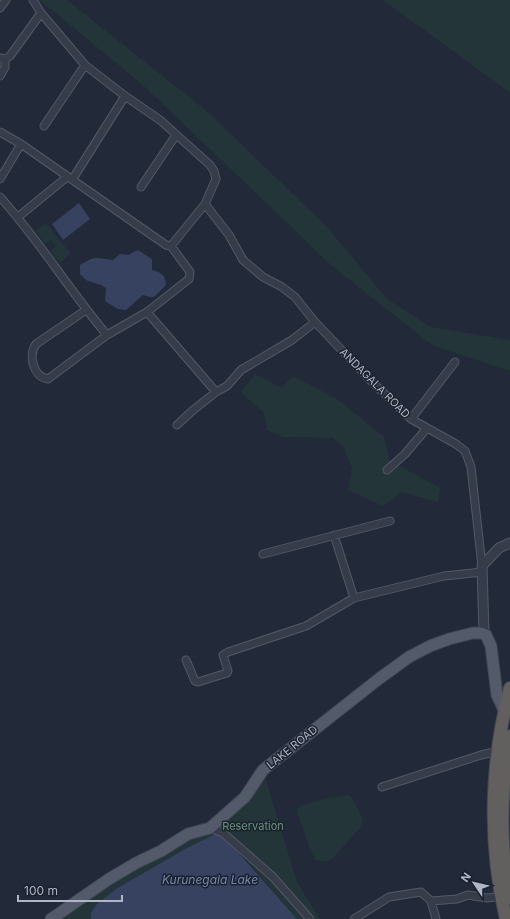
<svg xmlns="http://www.w3.org/2000/svg" width="510" height="919" font-family="Inter,sans-serif">
  <style>
    .green { fill: #24353a }
    .water { fill: #364260 }
    .lines { fill: none; stroke-linecap: round; stroke-linejoin: round }
    .minor-casing { stroke: #535967; stroke-width: 9 }
    .tertiary-casing { stroke: #535967; stroke-width: 11 }
    .primary-casing { stroke: #3f4553; stroke-width: 13 }
    .trunk-casing { stroke: #404654; stroke-width: 14 }
    .minor { stroke: #363c49; stroke-width: 7 }
    .tertiary { stroke: #363c49; stroke-width: 9 }
    .primary { stroke: #535a6a; stroke-width: 11 }
    .trunk { stroke: #61605e; stroke-width: 12 }
    .labels { text-anchor: middle; stroke-width: 3; stroke-linejoin: round; paint-order: stroke }
    .street-label { font-size: 11px; fill: #b0b6c6; stroke: #1b212e }
    .park-label { font-size: 11px; fill: #689678; stroke: #1b212e }
    .water-label { font-size: 12px; font-style: italic; fill: #7989ad; stroke: #1b212e }
  </style>
  <rect width="100%" height="100%" fill="#222939"/>
  <path class="green" d="M40,0H67L209,113L326,226L387,299L431,327L510,340V371L432,345L331,265L144,86Z
    M383,0H510V93L501,86Z
    M46,223L71,254L60,263L50,251L56,246L51,240L45,244L36,231Z
    M255,374L282,388L293,376L337,399L384,437L389,460L440,488L438,502L401,492L383,506L348,490L352,468L343,446L333,438L284,437L267,430L264,413L241,392Z
    M263,770L297,882L320,919H297L223,833L210,829L215,834L185,849L116,889L91,913V919H59L109,879L210,828Z
    M349,795L354,801L363,820L361,827L332,859L326,862L316,860L310,849L297,811L299,806L328,798Z"/>
  <path class="water" d="M79,203L90,219L63,240L52,224Z
    M138,250L152,259V270C160,272 166,275 166,285L154,297H150L143,295L126,310L118,309L105,301L106,288C95,280 90,286 80,274V265C96,255 96,258 113,260L120,254L128,255Z
    M215,834L224,837L231,844L297,919H91V913L97,904L116,889L185,849Z"/>
  <g class="lines">
    <defs>
      <path id="minor" d="M33,0L41,13
        M0,8L6,0
        M0,58L5,59L10,56L41,13L85,65L125,96L160,120L210,165L214,171L216,179L205,204L229,235L243,260L263,277L282,287L295,297L315,322L371,381L411,419L456,444L465,451L471,467L482,566
        M0,76L5,67V59
        M44,126L85,65
        M0,132L21,144L166,245L171,246L205,204
        M0,179L21,144
        M72,180L125,96
        M141,187L176,135
        M0,197C39,240 69,290 107,335L147,312L189,279L190,272L171,246
        M18,217L67,177
        M86,310L36,344C28,355 33,377 48,379L107,335
        M147,312L216,392
        M411,419L455,362
        M177,425L192,411L216,392L227,386L241,370L292,340L315,322
        M387,470L405,454L427,428
        M334,535L354,598
        M263,554L390,521
        M186,660L195,681L198,682L227,673L228,671L223,655L228,652L306,626L354,598L444,576L483,572
        M382,787L481,755L498,751
        M210,828L223,833L273,877L310,919
        M431,901L436,919
        M354,919L389,897L421,892L431,901L457,899L468,895L487,898L504,896"/>
      <path id="tertiary" d="M484,634L482,566L499,548L510,543"/>
      <path id="primary" d="M51,919L109,879L136,863L161,851L188,834L210,828L245,797L263,770L380,678L409,657L430,646L449,639L473,633H481L486,635L491,646L497,695L504,710L510,712"/>
      <path id="trunk" d="M510,736C501,789 499,845 510,898
        M506,919C488,844 490,763 510,688"/>
    </defs>
    <use href="#minor" class="minor-casing"/>
    <use href="#tertiary" class="tertiary-casing"/>
    <use href="#primary" class="primary-casing"/>
    <use href="#trunk" class="trunk-casing"/>
    <use href="#minor" class="minor"/>
    <use href="#tertiary" class="tertiary"/>
    <use href="#primary" class="primary"/>
    <use href="#trunk" class="trunk"/>
  </g>
  <g class="labels">
    <g class="street-label">
      <text transform="translate(375 383) rotate(45)" y="4">ANDAGALA ROAD</text>
      <text transform="translate(292 747) rotate(-39)" y="4">LAKE ROAD</text>
    </g>
    <g class="park-label">
      <text x="253" y="830">Reservation</text>
    </g>
    <g class="water-label">
      <text x="210" y="884">Kurunegala Lake</text>
    </g>
  </g>
  <g transform="translate(474 883) rotate(305)" stroke="#1b212e" stroke-width="3" paint-order="stroke">
  <path d="M0-3L7 15L0 10L-7 15Z" fill="#b0b6c6"/>
  <text y="-6" font-size="11" font-weight="bold" text-anchor="middle" fill="#b0b6c6">N</text>
  </g>
  <path d="M18 895v6h104v-6" fill="none" stroke="#b0b6c6" stroke-width="2"/>
  <text x="24" y="895" font-size="12" fill="#b0b6c6" stroke="#1b212e" stroke-width="3" paint-order="stroke">100 m</text>
</svg>
